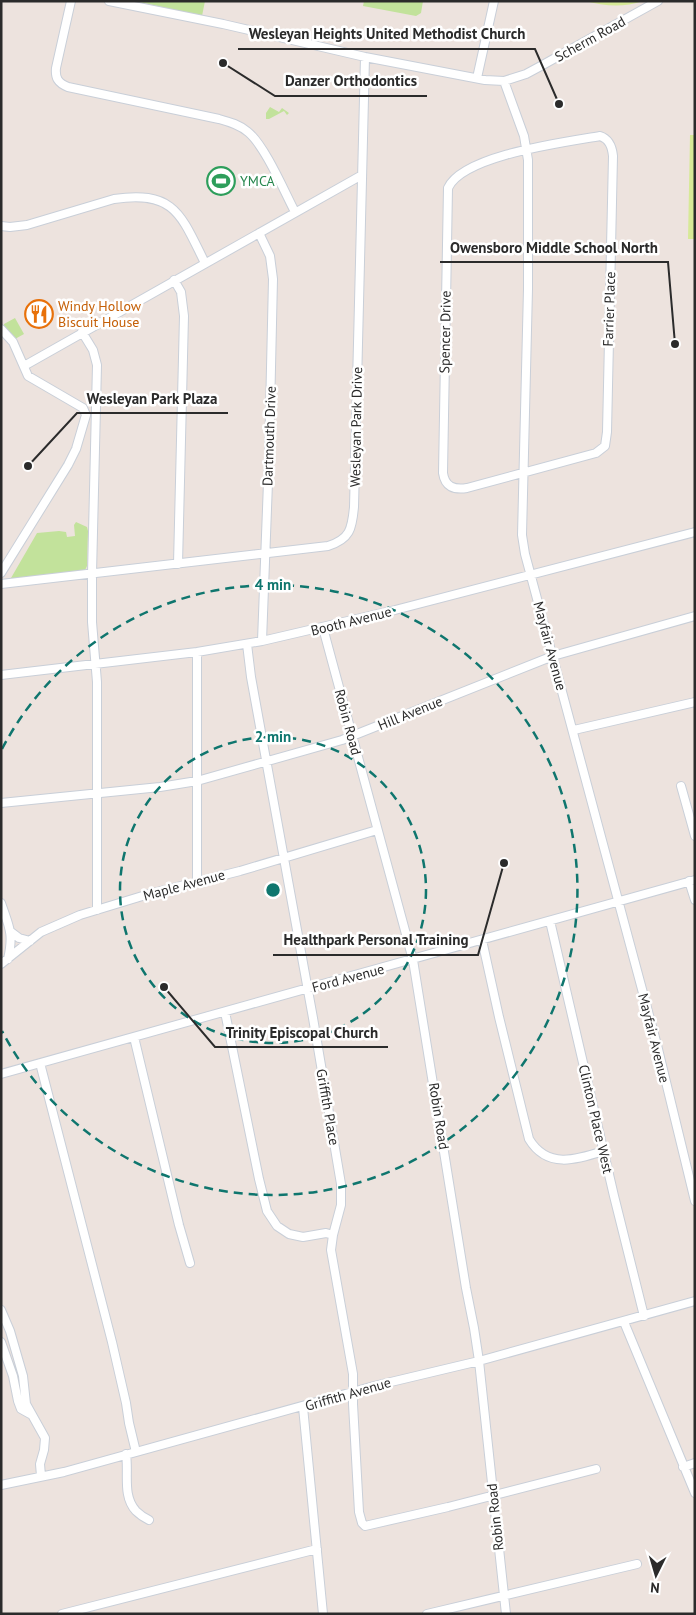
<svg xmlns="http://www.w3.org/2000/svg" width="696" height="1615" font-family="'PT Sans',sans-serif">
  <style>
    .green { fill: #c2e29b }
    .pitch { fill: #d7e997 }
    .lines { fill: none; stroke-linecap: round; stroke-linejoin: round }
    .minor-casing { stroke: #c9cfd8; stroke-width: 10 }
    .minor { stroke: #fff; stroke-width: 8 }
    .ring { fill: none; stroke: #0f766e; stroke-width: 2.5; stroke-dasharray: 9 6 }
    .labels { text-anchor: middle; stroke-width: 5; stroke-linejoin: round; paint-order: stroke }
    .street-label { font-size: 14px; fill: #2b2b2b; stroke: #fff }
    .leisure-label { font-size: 14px; fill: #27864d; stroke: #fff; text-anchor: start }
    .food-label { font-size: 14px; fill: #c56008; stroke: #fff; text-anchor: start }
    .centre { fill: #0f766e; stroke: #fff; stroke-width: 2.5 }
    .ring-label { font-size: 15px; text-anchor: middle; font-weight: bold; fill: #0f766e; stroke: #fff; stroke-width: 5; stroke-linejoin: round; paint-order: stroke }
    .leader { fill: none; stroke: #2b2b2b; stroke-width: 2 }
    .callout-dot { fill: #2b2b2b; stroke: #fff; stroke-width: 2 }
    .callout-label { font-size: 15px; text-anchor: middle; font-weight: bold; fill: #2b2b2b; stroke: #fff; stroke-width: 5; stroke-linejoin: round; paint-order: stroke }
  </style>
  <rect width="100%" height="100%" fill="#ede3de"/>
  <path class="green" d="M135,1H205L202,16Z
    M364,1H423L421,13L416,16L363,6Z
    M270,107L279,112L282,108L289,113L287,115L284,111L269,119H266V113Z
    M15,318L24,334L15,339L4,327V324Z
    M76,522L87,527L88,531L87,566L84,572L14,580L11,578L37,533L59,531L66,532L67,537L75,536L74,525Z"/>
  <path class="pitch" d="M585,1H643C623,8 604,6 585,1Z
    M690,135H695V239H688Z"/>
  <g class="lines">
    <defs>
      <path id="minor" d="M71,1L56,68C55,78 58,83 68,87L219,119C230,122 240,125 248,132C265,146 284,191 295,212
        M109,1L223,24L365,57L485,80L504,81L526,74L539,67L658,1
        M477,78L494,1
        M504,81L524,136L528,160V289L522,535L525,554L657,1045L695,1201
        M600,136C609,139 612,146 613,156L607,432L605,446L596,453L467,488C454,490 445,487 443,473L448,188C463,155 566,142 600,136Z
        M1,226L10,227L27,225L114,199C175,190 181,215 205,263
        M259,233L270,256L273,279L269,456L262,641
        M174,280L181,292L184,316L178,564
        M1,329L13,342L28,376L83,408L86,415L76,449L68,465L1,573
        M82,332L93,350L97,365L92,574V622L97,682V910
        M24,366L362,175
        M1,584L328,546C350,539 352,529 354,507L365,57
        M323,628L413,960L466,1288L474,1328L479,1361L506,1614
        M247,644L251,677L313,1018L341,1184V1205L333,1235L331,1250L353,1374V1404L359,1512L362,1523L365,1526L448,1507L596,1469
        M1,675L197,652L262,641L395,610L695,532
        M574,730L695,702
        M681,786L695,836
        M1,803L160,787L197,781L342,740L553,656L695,616
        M689,881L695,900
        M197,882V652
        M1,903C9,927 14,933 8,959
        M550,921L614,1196L644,1316
        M11,932L19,938L30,941
        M482,940L499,1017L529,1139C547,1169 576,1160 603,1151
        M1,964L41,932L80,915L149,894L240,871L377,830
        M225,1012L259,1179L267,1211L277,1226L289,1234L303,1237L326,1233L333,1235
        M134,1037L179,1225L190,1263
        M40,1063L112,1342L126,1403L129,1423L136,1452
        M1,1074L695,880
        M1,1310L10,1331L23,1376L26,1404L45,1438L44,1450L40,1464L41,1476
        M624,1322L695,1493
        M1,1342L13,1376L18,1401L21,1409L30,1414
        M303,1407L323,1614
        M126,1454C129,1473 122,1496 136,1511C140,1515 145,1518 149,1520
        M683,1467L695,1463
        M1,1485L64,1472L374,1386L479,1361L695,1301
        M62,1614L317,1549
        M427,1614L637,1564"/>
    </defs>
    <use href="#minor" class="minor-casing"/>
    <use href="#minor" class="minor"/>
  </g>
  <g class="ring">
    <circle cx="273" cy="890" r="153"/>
    <path d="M2 749A305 305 0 1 1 2 1031"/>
  </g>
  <defs>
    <symbol id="stadium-ring" viewBox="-11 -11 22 22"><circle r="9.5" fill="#fff" stroke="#2e9e5b" stroke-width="1.5"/><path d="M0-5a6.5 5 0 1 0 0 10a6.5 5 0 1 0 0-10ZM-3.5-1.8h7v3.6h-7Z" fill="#2e9e5b"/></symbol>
    <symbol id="restaurant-ring" viewBox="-11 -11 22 22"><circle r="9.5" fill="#fff" stroke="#e8710a" stroke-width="1.5"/><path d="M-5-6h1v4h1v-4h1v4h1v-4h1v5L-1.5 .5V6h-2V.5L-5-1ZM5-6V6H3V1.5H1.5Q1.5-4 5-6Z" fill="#e8710a"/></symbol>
  </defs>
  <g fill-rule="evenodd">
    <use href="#stadium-ring" x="205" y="165" width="32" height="32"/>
    <use href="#restaurant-ring" x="23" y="298" width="32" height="32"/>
  </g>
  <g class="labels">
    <g class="street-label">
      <text transform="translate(590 39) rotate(-29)" y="5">Scherm Road</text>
      <text transform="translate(609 309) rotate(-88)" y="5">Farrier Place</text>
      <text transform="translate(445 332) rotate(-89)" y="5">Spencer Drive</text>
      <text transform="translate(356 427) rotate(-89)" y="5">Wesleyan Park Drive</text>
      <text transform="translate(269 436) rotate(-88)" y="5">Dartmouth Drive</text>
      <text transform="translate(351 621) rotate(-14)" y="5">Booth Avenue</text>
      <text transform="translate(550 646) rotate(75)" y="5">Mayfair Avenue</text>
      <text transform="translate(410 713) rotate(-22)" y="5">Hill Avenue</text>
      <text transform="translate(348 722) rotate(75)" y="5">Robin Road</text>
      <text transform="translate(184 885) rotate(-15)" y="5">Maple Avenue</text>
      <text transform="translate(348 978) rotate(-15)" y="5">Ford Avenue</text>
      <text transform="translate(654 1038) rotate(76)" y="5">Mayfair Avenue</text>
      <text transform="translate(328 1107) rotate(80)" y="5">Griffith Place</text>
      <text transform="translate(439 1116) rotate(81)" y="5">Robin Road</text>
      <text transform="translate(596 1119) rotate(77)" y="5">Clinton Place West</text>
      <text transform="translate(348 1394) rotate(-16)" y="5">Griffith Avenue</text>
      <text transform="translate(495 1517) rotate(-96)" y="5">Robin Road</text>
    </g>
    <g class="leisure-label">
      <text x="240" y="186">YMCA</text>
    </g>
    <g class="food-label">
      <text x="58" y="311">Windy Hollow<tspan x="58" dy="16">Biscuit House</tspan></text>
    </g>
  </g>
  <circle cx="273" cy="890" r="8" class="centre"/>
  <g class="ring-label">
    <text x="273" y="590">4 min</text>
    <text x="273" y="742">2 min</text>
  </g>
  <path class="leader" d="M559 104L535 49H238M223 63L275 96H427M675 344L668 262H440M28 466L77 413H228M504 863L478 955H273M164 987L215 1047H388"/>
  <g class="callout-dot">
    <circle cx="559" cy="104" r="5"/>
    <circle cx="223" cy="63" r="5"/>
    <circle cx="675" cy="344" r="5"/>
    <circle cx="28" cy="466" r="5"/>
    <circle cx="504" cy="863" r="5"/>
    <circle cx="164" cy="987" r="5"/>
  </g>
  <g class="callout-label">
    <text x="387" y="39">Wesleyan Heights United Methodist Church</text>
    <text x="351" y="86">Danzer Orthodontics</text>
    <text x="554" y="253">Owensboro Middle School North</text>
    <text x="152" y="404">Wesleyan Park Plaza</text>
    <text x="376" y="945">Healthpark Personal Training</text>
    <text x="302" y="1038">Trinity Episcopal Church</text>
  </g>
  <rect width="696" height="1615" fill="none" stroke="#2b2b2b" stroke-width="5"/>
  <g transform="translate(656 1575) rotate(185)" stroke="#ffffff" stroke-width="4" paint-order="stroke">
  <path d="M0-4L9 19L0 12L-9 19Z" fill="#2b2b2b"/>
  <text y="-8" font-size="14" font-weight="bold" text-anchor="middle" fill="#2b2b2b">N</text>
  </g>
</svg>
